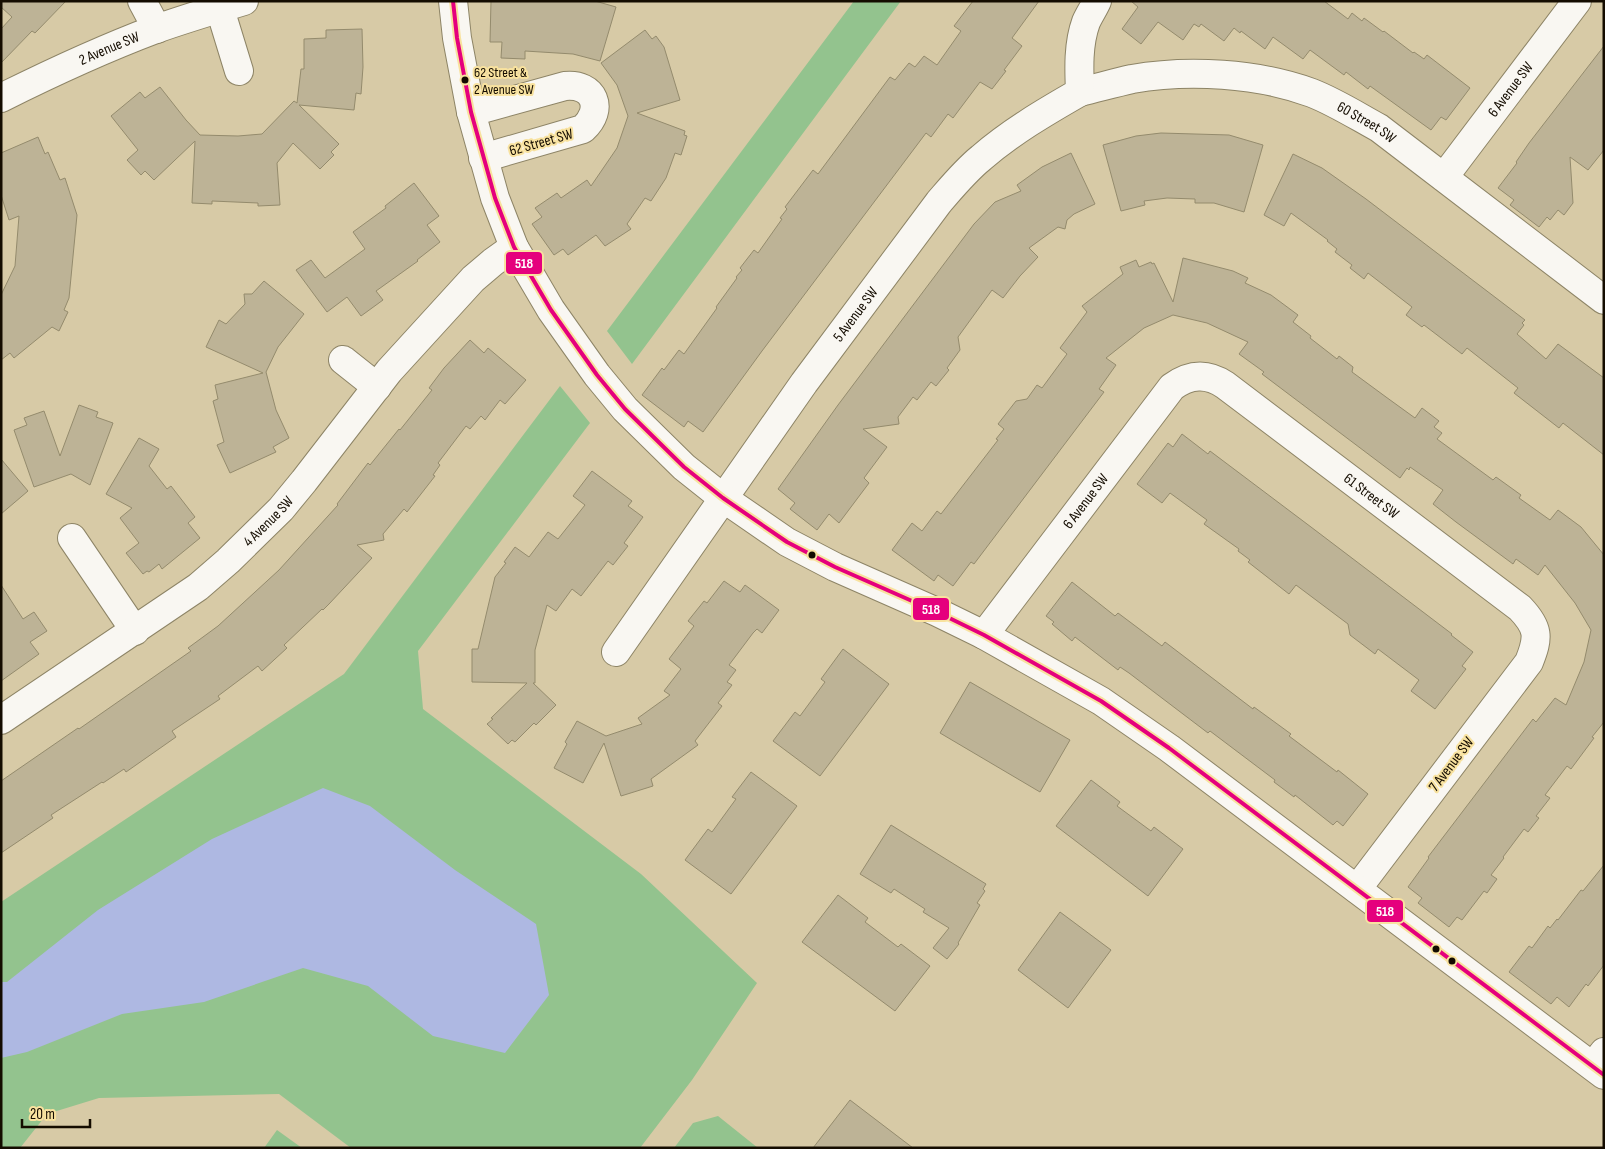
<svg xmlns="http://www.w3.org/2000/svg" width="1605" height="1149" font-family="'Sofia Sans Condensed',sans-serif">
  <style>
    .green { fill: #93c38e }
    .water { fill: #aeb8e2 }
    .building { fill: #bdb396; stroke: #948b6d }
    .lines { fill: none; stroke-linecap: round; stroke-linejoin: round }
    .minor-casing { stroke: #8d8466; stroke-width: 30 }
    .tertiary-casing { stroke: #8d8466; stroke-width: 30 }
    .minor { stroke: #f9f7f2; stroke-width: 28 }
    .tertiary { stroke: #f9f7f2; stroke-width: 28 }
    .bus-1-casing { stroke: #f8e29f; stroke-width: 8 }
    .bus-1 { stroke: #e5007d; stroke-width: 4 }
    .bus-dot { fill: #140c00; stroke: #f8e29f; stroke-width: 2 }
    .labels { text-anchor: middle; stroke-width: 4; stroke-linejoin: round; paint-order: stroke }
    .bus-label { font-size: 14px; fill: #140c00; stroke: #f8e29f; text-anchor: start }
    .street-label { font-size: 15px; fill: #140c00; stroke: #f8e29f }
    .line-badge { stroke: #f8e29f; stroke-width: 2 }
    .badge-label { font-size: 14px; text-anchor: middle; font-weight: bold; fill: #fff }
  </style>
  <rect width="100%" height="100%" fill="#d7caa6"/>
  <path class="green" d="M854,1H901L632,364L607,331Z
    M560,386L590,423L418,651L423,709L641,874L757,983L692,1080L640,1148H351L279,1094L99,1098L47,1114L20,1148H1V902L344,674Z
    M718,1116L758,1148H674L693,1123Z
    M277,1130L302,1148H264Z"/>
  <path class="water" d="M323,788L370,806L455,870L536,924L549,995L505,1053L433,1036L368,986L303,968L204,1002L122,1014L27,1052L1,1058V982H7L98,910L212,839Z"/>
  <path class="building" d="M1,1H66L35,33L32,31L1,63V29L12,17L1,7Z
    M491,1H595L616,7L600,61L573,54L525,51V59L501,58L502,42H490Z
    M973,1H1039L1012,38L1022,46L1004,70L1006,71L992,89L980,82L953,118L948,114L931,137L926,133L762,351L703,432L688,421L684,427L642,395L662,368L664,370L679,350L684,354L717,308L716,307L737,278L736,277L742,270L740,268L754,250L758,253L782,219L780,218L787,209L785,207L813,170L818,174L890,77L895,80L909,63L915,67L924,56L937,65L961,31L954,26Z
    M1131,1H1324L1348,19L1352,13L1362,21L1364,18L1383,32L1384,31L1413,53L1414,52L1424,59L1427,55L1470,88L1446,120L1441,117L1431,130L1370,86L1368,89L1346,72L1344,75L1310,50L1303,59L1273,37L1265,49L1241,31L1240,33L1234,28L1224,41L1201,24L1199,27L1194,24L1183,40L1158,22L1141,44L1122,29L1138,7Z
    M362,29L363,67L361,94L356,93L354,110L299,105L339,144L331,152L334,155L320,169L293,143L277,163L280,205L258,206V203L212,201V204L192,203L195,141L154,180L145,171L141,175L127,160L138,150L111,116L140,92L145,98L160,87L186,120L200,135L238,136L262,134L294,101L297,103L301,69H304V39L326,38V30Z
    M645,30L652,39L656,36L664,47L680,100L637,113L685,131L684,135L687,136L681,155L675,153L666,178L651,201L645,198L627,224L631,229L605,246L596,235L568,255L563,249L554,255L532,224L542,217L535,208L557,193L561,198L587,180L591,186L617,148L628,116L617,85L601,63Z
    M1604,46V150L1588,170L1570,157L1573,203L1564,215L1558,210L1550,220L1547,217L1539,227L1510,205L1514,200L1498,188L1517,163L1516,162L1529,143Z
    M1161,133L1229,135L1263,145L1244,212L1214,203H1195V199L1167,198L1144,201L1145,205L1121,211L1103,145L1136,136Z
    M38,137L45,154L48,152L60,180L65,178L77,215L69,298L64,310L68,312L59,331L52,327L14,358L10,353L1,360V295L15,266L19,216L9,220L1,195V153Z
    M1071,153L1095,204L1074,214L1067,220L1065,229L1058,227L1029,248L1038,257L1020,276L1003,298L992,290L958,337L960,350L947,368L949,370L936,386L931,382L917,400L913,397L898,417L899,424L863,429L887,447L864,478L869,483L839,523L829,514L817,530L790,509L795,503L778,489L838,405L974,224L995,202L1021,191L1017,185L1042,167Z
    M1293,154L1322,168L1366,199L1525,320L1522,323L1524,325L1517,334L1546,359L1558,344L1604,378V455L1563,423L1559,428L1514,393L1518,388L1467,348L1462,354L1424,325L1422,327L1406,315L1412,307L1368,273L1364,279L1350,268L1352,265L1335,252L1337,249L1327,241L1328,240L1291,213L1284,226L1264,215Z
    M414,183L439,216L427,225L440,242L417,260L418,261L376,291L383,300L361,316L347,297L327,312L296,270L311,260L325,278L365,249L353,232L386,208L385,206Z
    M1183,258L1233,271L1248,278L1245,283L1271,295L1298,315L1293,322L1311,336L1310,338L1337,359L1339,356L1353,367L1352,372L1386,397L1415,418L1422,408L1439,421L1434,427L1442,433L1437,439L1493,480L1496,477L1521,495L1519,498L1550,520L1558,510L1581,527L1604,555V722L1592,737L1594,738L1571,769L1567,766L1545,795L1550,798L1536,816L1539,818L1528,832L1524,829L1503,857L1504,858L1491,875L1497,879L1487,893L1484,891L1462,920L1457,917L1449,927L1418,903L1422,898L1408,887L1429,858L1428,857L1533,719L1536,722L1555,698L1566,705L1584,662L1591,630L1575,603L1545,565L1538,575L1516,559L1513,564L1456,522L1433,504L1443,490L1410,467L1409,470L1407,468L1400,478L1262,374L1264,372L1239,354L1248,342L1207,323L1173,315L1144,328L1106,358L1116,365L1099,389L1104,392L974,564L971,562L953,586L938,575L934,581L892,550L912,523L922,531L937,511L941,514L998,440L996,439L1004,429L998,424L1016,401L1027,399L1037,385L1042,388L1067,354L1060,348L1087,312L1082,306L1123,274L1120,267L1136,260L1139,267L1151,262L1152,264L1154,263L1173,302Z
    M264,281L304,314L278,347L266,372L276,410L289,438L273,447L276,452L230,473L217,445L224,442L213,401L218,399L215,385L263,373L206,347L219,320L226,324L245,304L244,294H252Z
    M470,340L484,353L488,348L526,380L505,404L500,400L485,420L481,416L470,429L466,426L438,463L440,465L433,475L435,476L407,512L404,509L383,534L384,540L357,545L372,558L329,604L323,610L322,609L284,645L287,648L262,671L258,666L218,696L220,699L172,731L176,737L126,772L124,769L103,783L102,782L51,815L53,818L1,853V781L78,728L79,729L191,651L188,648L218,626L279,570L338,505L337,504L368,463L370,465L399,429L400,430L432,390L429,388L444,368Z
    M79,405L98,412L96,417L113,423L90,485L71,474L34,487L14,430L27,425L24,418L44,411L60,456Z
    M1182,434L1208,454L1210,451L1311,527L1452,634L1451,635L1473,652L1462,666L1466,669L1435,709L1411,691L1419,680L1378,649L1375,654L1350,635L1348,624L1296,585L1289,594L1248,562L1250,560L1238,551L1239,549L1204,524L1207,520L1170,493L1162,503L1137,484L1168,443L1173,447Z
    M139,438L159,449L149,466L167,489L171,486L195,517L188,523L200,538L162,569L159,564L149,572L147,571L143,574L126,553L139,543L120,518L132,508L106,494Z
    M1,459L28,491L1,514Z
    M592,471L632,501L628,506L643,517L624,543L628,546L613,565L608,561L581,596L572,589L556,611L547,605L535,650V683H533L556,705L536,725L534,723L515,742L512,740L508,744L487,724L493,719L491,718L527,683L472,682V649H478L495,577L506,563L504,562L515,547L529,557L548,532L558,539L585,505L573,496Z
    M724,581L740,592L745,585L779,610L762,633L757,629L753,633L729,665L736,670L727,682L732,685L718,703L722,706L695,741L698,745L651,779L653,786L621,796L604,743L583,783L554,768L567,744L565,742L577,721L606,736L642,724L638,718L670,695L664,691L681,669L669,659L694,626L688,621L704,601L707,603Z
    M1072,582L1115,616L1118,613L1162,646L1165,642L1253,709L1254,707L1291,734L1289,736L1337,772L1338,770L1368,794L1343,826L1337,821L1333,825L1295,795L1294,797L1274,782L1275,780L1210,731L1208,733L1129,673L1120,667L1118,670L1075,637L1072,641L1052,624L1054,622L1046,616Z
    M1,585L23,619L34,612L47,631L30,642L39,654L1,681Z
    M843,649L889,684L820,776L773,741L795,712L800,716L825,682L821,679Z
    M970,682L1070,740L1040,792L940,733Z
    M751,772L797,806L731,894L685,860L708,829L712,832L736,799L732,797Z
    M1091,780L1120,802L1117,806L1151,831L1154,827L1183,849L1148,896L1056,826Z
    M891,825L986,884L983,889L985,891L977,903L980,905L958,943L959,944L947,959L933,948L949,928L923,912L925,909L894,889L891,893L860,874Z
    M1604,865V965L1588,986L1586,984L1569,1007L1557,997L1551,1004L1509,972L1529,946L1532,948L1548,926L1550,928L1557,919L1558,920L1581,890L1583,891Z
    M838,895L868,918L865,922L898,947L901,944L930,966L895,1011L802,942Z
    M1060,912L1111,950L1068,1008L1018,970Z
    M850,1100L913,1148H813Z"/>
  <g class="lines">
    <defs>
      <g id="minor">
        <path d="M142,1L157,29"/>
        <path d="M220,9L239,71"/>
        <path id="s1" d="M1080,92C1097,88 1114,83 1132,79C1188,69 1258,73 1312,93C1335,102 1357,116 1379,128L1604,300"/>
        <path d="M471,112L565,86C594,83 605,109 583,129L483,158"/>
        <path id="s2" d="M1444,177L1577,1"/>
        <path d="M343,360L377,387"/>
        <path d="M72,538L135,631"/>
        <path id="s3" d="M984,635L1172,387C1190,374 1207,373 1225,385L1520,608C1539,628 1539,637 1529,662L1357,889"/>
        <path id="s4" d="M616,652L804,383L939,202C952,187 965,171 981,158C1011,132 1045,112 1080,92C1079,69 1078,44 1086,22C1089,15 1094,8 1097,1"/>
        <path id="s5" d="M1,720L198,587L228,561L281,509L304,481L389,371L473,279L493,262L514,247"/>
        <path d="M1593,1066L1604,1052"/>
      </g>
      <g id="tertiary">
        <path d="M453,1L457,38L471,112L495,198L514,247L551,310L597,375L625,409L684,467L723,498L787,542L835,567L937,612L984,635L1101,701L1169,748L1604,1075"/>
        <path id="s6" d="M1,98C51,73 103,49 156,29C184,19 214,10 244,1"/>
      </g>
    </defs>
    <use href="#minor" class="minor-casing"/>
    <use href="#tertiary" class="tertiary-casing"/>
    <use href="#minor" class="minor"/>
    <use href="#tertiary" class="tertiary"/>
    <defs>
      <path id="bus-1" d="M453,1L457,38L471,112L495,198L514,247L551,310L597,375L625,409L684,467L723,498L787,542L835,567L937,612L984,635L1101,701L1169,748L1604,1075"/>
    </defs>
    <use href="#bus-1" class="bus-1-casing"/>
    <use href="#bus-1" class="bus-1"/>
  </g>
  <g class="bus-dot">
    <circle cx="465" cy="80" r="4.5"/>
    <circle cx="812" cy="555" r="4.5"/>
    <circle cx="1436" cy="949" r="4.5"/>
    <circle cx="1452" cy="961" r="4.5"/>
  </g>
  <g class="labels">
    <g class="bus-label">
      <text x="474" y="77">62 Street &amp;<tspan x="474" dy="17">2 Avenue SW</tspan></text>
    </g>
    <g class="street-label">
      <text dy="5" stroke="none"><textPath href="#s6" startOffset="119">2 Avenue SW</textPath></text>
      <text dy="5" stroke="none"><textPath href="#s2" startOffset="110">6 Avenue SW</textPath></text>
      <text dy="5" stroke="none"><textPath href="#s1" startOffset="298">60 Street SW</textPath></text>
      <text transform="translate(541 142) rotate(-16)" y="5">62 Street SW</text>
      <text dy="5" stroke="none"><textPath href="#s4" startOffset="414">5 Avenue SW</textPath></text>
      <text dy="5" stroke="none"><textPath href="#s3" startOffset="552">61 Street SW</textPath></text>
      <text dy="5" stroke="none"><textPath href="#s3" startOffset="168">6 Avenue SW</textPath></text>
      <text dy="5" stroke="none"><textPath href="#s5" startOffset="334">4 Avenue SW</textPath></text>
      <text transform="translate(1451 764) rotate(-53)" y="5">7 Avenue SW</text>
    </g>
  </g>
  <g class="line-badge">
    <rect x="505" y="251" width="38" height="24" rx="5" fill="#e5007d"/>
    <rect x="912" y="597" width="38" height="24" rx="5" fill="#e5007d"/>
    <rect x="1366" y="899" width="38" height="24" rx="5" fill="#e5007d"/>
  </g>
  <g class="badge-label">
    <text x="524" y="268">518</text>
    <text x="931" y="614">518</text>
    <text x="1385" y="916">518</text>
  </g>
  <rect width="1605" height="1149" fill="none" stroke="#140c00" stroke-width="5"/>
  <path d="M22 1119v8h68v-8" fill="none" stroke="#140c00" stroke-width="2.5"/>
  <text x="30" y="1119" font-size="15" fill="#140c00" stroke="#f8e29f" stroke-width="4" paint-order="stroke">20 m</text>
</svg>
